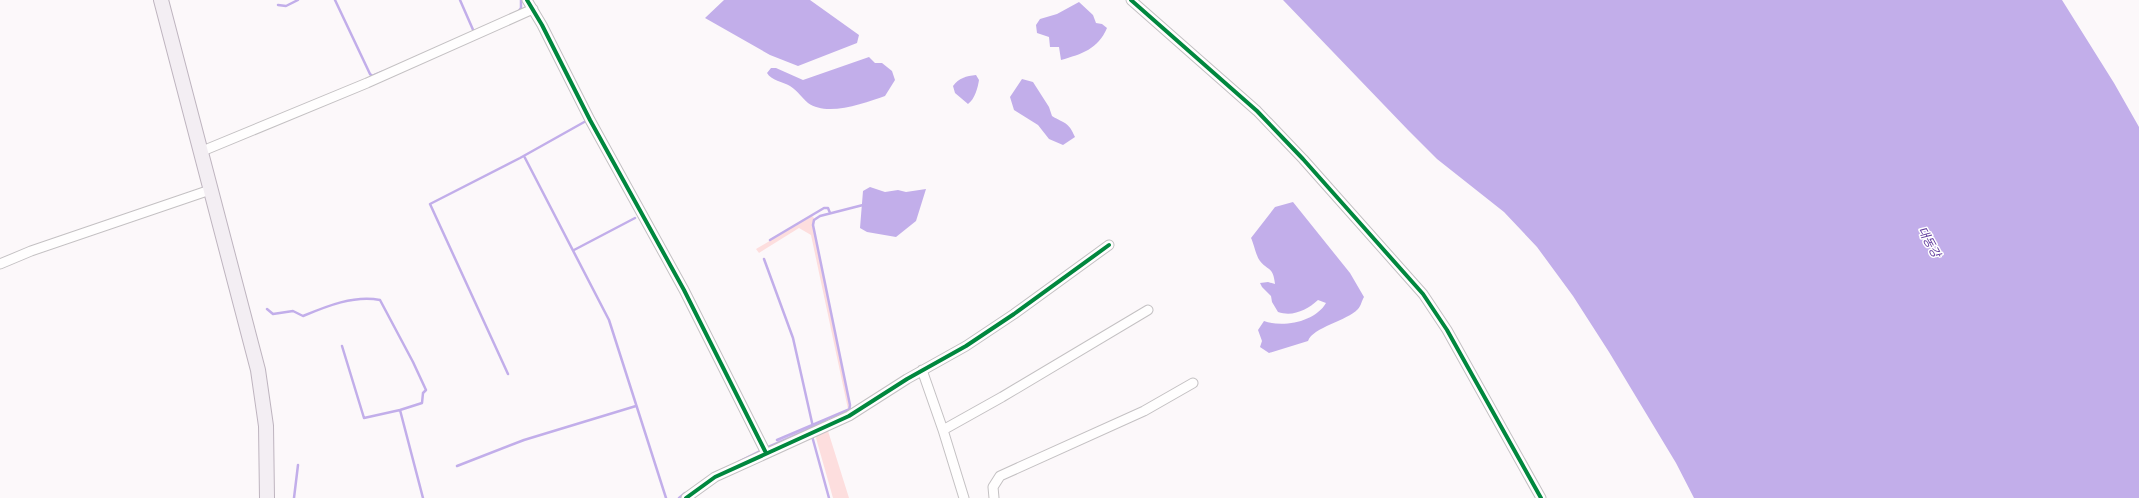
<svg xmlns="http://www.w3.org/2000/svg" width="2139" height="498" font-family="Quicksand,'Noto Sans KR',sans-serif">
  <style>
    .green { fill: #fddede }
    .water { fill: #c2aeea }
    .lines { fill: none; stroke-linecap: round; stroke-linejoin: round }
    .stream { stroke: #c2aeea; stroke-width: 2.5 }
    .minor-casing { stroke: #c4c1c3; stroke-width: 11 }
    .primary-casing { stroke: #beb4bf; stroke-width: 16 }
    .minor { stroke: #fffefe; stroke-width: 9 }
    .primary { stroke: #f3eef3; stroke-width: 14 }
    .cycleway-casing { stroke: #fff; stroke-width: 6 }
    .cycleway { stroke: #00873e; stroke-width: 4 }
    .labels { text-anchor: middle; stroke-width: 3; stroke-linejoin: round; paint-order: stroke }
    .water-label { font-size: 12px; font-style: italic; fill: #613b9d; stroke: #fff }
  </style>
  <rect width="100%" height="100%" fill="#fcf8fa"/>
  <path class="green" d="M812,216L814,218L813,225L850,409H848L811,235L799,228L762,251L759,253L756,249Z
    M828,431L849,498H833L816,438L817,435Z"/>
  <path class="water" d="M724,0H810L859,35L857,43L798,66L770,55L705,18Z
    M1283,0H2062L2114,83L2139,127V498H1694L1676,463L1609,352L1573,296L1537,247L1504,212L1437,159L1408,130Z
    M1079,2L1093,15L1096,23L1102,24L1107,28C1098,49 1082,54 1061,60L1059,47H1050L1049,37L1037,33L1036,25L1040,19L1057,14Z
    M869,57L875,63H882L892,71L895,80L885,96C865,103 827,117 808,103C802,98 799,92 790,86C783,82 771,80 767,73L771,68H776L803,80Z
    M976,75L979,80C978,87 975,99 968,104L955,93L953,86C959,78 966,76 976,75Z
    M1022,79L1033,82L1049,107L1052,116C1065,124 1068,121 1075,137L1063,145L1049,139L1038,125L1014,110L1010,97Z
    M870,187L885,192L898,190L906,192L926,189L916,221L896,237L867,232L860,228L863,191Z
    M1293,202L1350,273L1364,297C1362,300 1361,306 1358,309C1347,321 1313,327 1308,341L1269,353L1260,347L1262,341L1258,330L1264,321C1283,328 1315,322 1326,303L1318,300C1307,310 1293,317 1278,312L1272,302L1271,296L1262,287L1260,283L1268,282L1275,284C1273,266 1268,271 1260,261C1256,256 1254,244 1251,238L1275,207Z"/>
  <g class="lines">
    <path class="stream" d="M335,0L370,74L372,76L382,72
      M460,0L474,32
      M278,5L286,6L298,0
      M518,12L521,8V0
      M524,156L609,320L666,498
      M770,240L824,208H828L830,213
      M574,250L635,218
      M764,259L793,338L813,427
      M267,309L273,314L293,311L303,316C327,306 354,295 380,300L413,362L426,390L423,393L422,403L400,410
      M342,346L364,418L400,410L423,498
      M508,374L430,204L520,158L586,121
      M849,412L850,405L813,225L814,220L820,216L863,205
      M812,436L829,498
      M777,440L850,409
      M766,448L826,422
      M738,462L762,450
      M457,466L524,440L636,406
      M294,498L298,465
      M679,498L685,493"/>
    <defs>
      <path id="minor" d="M527,0L542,25L590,120L684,290L766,453
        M1131,0L1257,111L1303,159L1423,294L1447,330L1541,498
        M200,152L367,83L533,9
        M0,264L31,251L210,190
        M922,370L943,430L964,498
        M943,430L1002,397L1148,310
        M686,498L715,477L849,416L907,379L966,346L1014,314L1109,245
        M994,498L993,487L1000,476L1144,411L1193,383"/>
      <path id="primary" d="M161,0L258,370L266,426L267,498"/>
    </defs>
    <use href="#minor" class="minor-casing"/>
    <use href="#primary" class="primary-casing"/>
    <use href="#minor" class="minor"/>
    <use href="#primary" class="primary"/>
    <defs>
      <path id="cycleway" d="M527,0L542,25L590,120L684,290L766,453
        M1131,0L1257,111L1303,159L1423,294L1447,330L1541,498
        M686,498L715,477L849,416L907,379L966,346L1014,314L1109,245"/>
    </defs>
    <use href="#cycleway" class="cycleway-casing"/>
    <use href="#cycleway" class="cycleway"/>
  </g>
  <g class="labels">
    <g class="water-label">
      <text transform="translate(1929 242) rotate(61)" y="4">대동강</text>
    </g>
  </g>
</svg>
